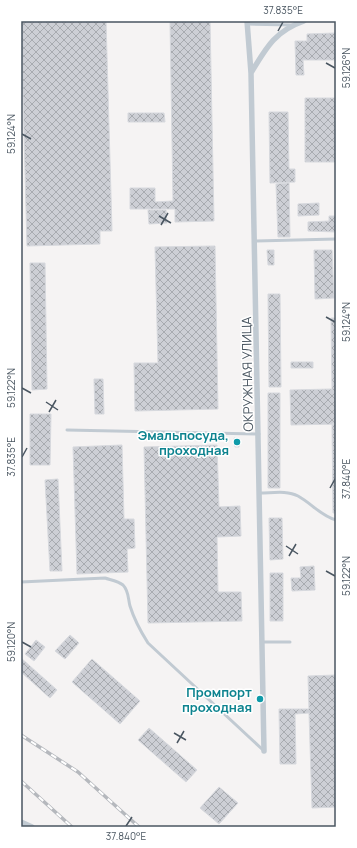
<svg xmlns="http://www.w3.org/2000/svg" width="357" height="848" font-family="Manrope,sans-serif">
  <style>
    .building { fill: url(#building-cross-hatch); stroke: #d7d9de }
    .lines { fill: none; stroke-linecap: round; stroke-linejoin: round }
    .service { stroke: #c1cad2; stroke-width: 3 }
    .minor { stroke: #c1cad2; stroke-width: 5.5 }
    .rail-casing { stroke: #b5b8bd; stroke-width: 3.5 }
    .rail { stroke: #fff; stroke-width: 2; stroke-dasharray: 6; stroke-linecap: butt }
    .ticks { fill: none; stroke: #4a5661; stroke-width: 1.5 }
    .culture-dot { fill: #0f9aa8; stroke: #fff; stroke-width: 1.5 }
    .labels { text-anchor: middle; stroke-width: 3; stroke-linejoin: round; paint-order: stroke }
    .street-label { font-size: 13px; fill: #4a5661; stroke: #fff }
    .culture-label { font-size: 13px; font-weight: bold; fill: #0d838f; stroke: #fff; text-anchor: end }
    .neatline { fill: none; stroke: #4a5661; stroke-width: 1.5 }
    .ticks-label { font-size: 10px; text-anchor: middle; fill: #4a5661 }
  </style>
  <defs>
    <pattern id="building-cross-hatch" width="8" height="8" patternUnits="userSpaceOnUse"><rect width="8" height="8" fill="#cdcfd5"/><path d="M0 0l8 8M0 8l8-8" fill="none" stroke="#a8abb0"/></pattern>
  </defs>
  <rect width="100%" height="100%" fill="#f5f3f3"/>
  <path class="building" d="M21,21H106L112,231H100V244L27,246Z
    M170,21H210L214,221L175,222V209H130V188H155V202L173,201Z
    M336,33V60H303L304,75H296L295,41H307V34Z
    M305,98H336V162H305Z
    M269,112H288L289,169H295V182L270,183Z
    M128,113H164L165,122H128Z
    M289,183L290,237H278L276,184Z
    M319,203V215L298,216V204Z
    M148,210H166L167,223L149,224Z
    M329,216H336V232L308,231V222L329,221Z
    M215,246L218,409L135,411L134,363H158L155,247Z
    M267,250H274V265H268Z
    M314,250H332L334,298L315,299Z
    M30,263H45L47,389L32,390Z
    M268,294H280L281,387H269Z
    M331,318H336V424L291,425L290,390L332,389Z
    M291,362H313V368H291Z
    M94,379H103L104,414H95Z
    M268,393H280V488H268Z
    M30,414H51L50,465H30Z
    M332,424H336V513H333Z
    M234,438H239V447H235Z
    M122,445L124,519H134L135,548L127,549L128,572L77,574L73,447Z
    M217,445L219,507L240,506L241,536L217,537L218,592H241L242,621L148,623L144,447Z
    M58,479L62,571H50L45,480Z
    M269,518H282L283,559L270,560Z
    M314,566L315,590L292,591L291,578H301L300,567Z
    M270,573H283V621H270Z
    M70,635L79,643L65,659L55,651Z
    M36,640L45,647L34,661L25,654Z
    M21,658L57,690L50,698L21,672Z
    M92,659L140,701L120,724L72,682Z
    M336,675V807L312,808L309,713L295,714L296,764H280L279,709H309L308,676Z
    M149,728L197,770L186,782L138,740Z
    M219,787L238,803L219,824L200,808Z"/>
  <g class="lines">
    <path class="service" d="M248,24L292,25
      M256,241L336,239
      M67,430L259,434
      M260,493C272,493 287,490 298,496C311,503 321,516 336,520
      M21,582L105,578C111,580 118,581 123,585C129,591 128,599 130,606C134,619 141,632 148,643L263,750
      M263,642H290"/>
    <path class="minor" d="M247,21L251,73
      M264,751L251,73C266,48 275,31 304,21
      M21,822L32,827"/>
    <defs>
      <path id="rail" d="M21,735L78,772L139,827
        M21,781L72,827"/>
    </defs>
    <use href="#rail" class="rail-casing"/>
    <use href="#rail" class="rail"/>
  </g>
  <path class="ticks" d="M278,31L283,22M326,63L335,68M22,134L31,139M159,216L171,223M161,225L168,213M326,317L335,322M22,388L31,393M46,402L58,410M49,412L56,400M22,457L27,448M330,488L335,479M286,546L298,554M289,556L296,544M326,571L335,576M22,642L31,647M174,733L186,740M177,743L184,731M126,826L132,817"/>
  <g class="culture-dot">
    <circle cx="237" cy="442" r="4"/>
    <circle cx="260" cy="699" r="4"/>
  </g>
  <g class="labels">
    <g class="street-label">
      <text transform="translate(247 374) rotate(-91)" y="5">ОКРУЖНАЯ УЛИЦА</text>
    </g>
    <g class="culture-label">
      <text x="229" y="440">Эмальпосуда,<tspan x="229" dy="15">проходная</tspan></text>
      <text x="252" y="697">Промпорт<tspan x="252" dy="15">проходная</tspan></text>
    </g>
  </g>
  <rect width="357" height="848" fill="none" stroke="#ffffff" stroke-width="44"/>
  <rect x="22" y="22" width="313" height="804" class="neatline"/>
  <g class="ticks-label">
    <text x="283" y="14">37.835°E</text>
    <text transform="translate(346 68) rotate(-90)" y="4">59.126°N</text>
    <text transform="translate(11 134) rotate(-90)" y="4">59.124°N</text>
    <text transform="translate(346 322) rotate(-90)" y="4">59.124°N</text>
    <text transform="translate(11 388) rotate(-90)" y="4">59.122°N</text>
    <text transform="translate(11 457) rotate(-90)" y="4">37.835°E</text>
    <text transform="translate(346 479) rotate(-90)" y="4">37.840°E</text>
    <text transform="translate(346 576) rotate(-90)" y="4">59.122°N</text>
    <text transform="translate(11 642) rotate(-90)" y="4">59.120°N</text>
    <text x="126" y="840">37.840°E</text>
  </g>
</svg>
